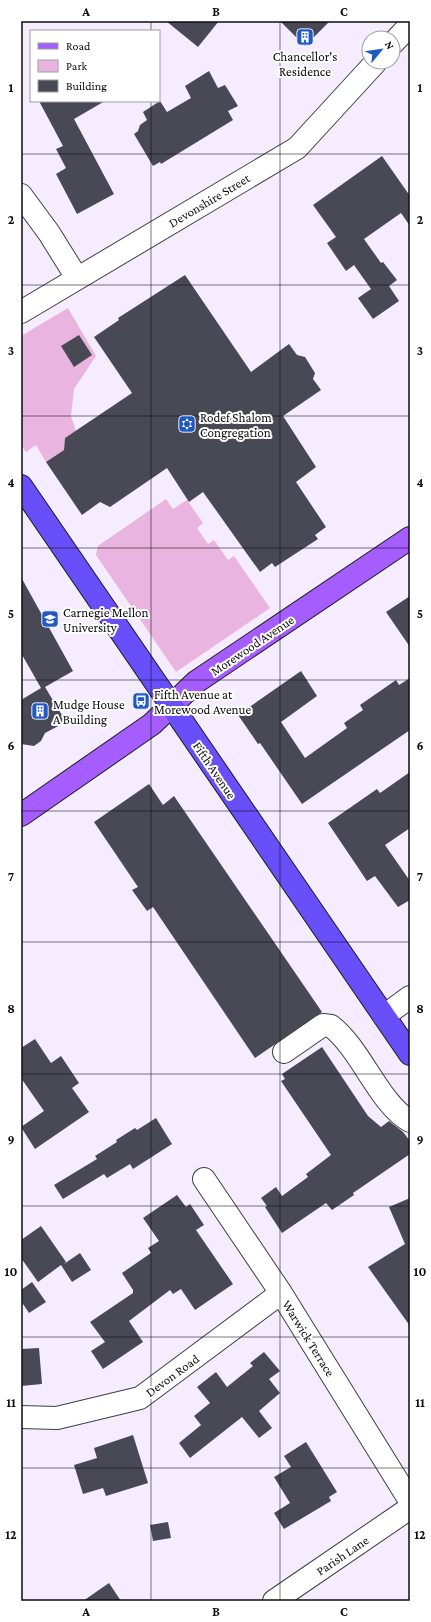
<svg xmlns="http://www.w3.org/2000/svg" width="431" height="1622" font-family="'Crimson Pro',serif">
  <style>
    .green { fill: #eab4e1 }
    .building { fill: #494855 }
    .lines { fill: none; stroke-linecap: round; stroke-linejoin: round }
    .minor-casing { stroke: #3f3f3f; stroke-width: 24 }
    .major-casing { stroke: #1d1d1d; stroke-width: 24 }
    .highway-casing { stroke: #1d1d1d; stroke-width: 24 }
    .minor { stroke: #fff; stroke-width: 22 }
    .major { stroke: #a55dfd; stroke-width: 22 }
    .highway { stroke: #694ffa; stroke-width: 22 }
    .grid { fill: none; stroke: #0c0c0c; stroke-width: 1; stroke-opacity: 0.55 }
    .labels { text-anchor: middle; stroke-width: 4; stroke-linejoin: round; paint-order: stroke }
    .poi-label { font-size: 13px; fill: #0c0c0c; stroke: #fff; text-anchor: start }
    .street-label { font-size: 13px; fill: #0c0c0c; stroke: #fff }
    .neatline { fill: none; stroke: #0c0c0c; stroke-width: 1.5 }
    .grid-label { font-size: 13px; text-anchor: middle; font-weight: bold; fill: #0c0c0c }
  </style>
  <rect width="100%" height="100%" fill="#f5ecff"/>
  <path class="green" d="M68,308L96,356L74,389L71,416L76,431L65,438L64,450L46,462L36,445L26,452L21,445V336Z
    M166,499L173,509L187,500L203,523L197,528L208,544L214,540L228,560L234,556L270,608L176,672L96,555L98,546Z"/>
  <path class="building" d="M166,21H219L198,47Z
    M280,21H330L305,46Z
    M209,71L218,88L225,85L238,106L228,111L233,120L161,164L160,162L153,166L134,134L138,131L140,125L147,120L143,112L160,101L167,112L191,98L185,86Z
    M39,101H105L74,119L114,194L77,214L56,174L66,168L56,149L63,146Z
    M382,156L410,196V226L401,213L364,239L381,263L383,262L397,280L389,286L399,301L373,319L358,298L371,289L354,265L346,271L327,243L336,237L313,205Z
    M185,275L251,372L289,344L297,355L305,357L315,373L313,379L321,390L283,416L316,467L296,482L326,527L315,535L318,539L275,567L272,563L260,572L203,492L189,502L167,468L110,507L100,502L82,515L46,462L64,450L65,438L132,393L94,337L119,320L118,318Z
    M79,335L92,355L74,367L61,346Z
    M21,577L73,671L45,687L66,722L45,733L41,741L34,746L21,744V700L41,688L21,653Z
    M410,596V647L386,612Z
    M301,671L317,696L281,722L305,758L347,728L344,723L363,710L360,705L396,680L399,685L410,678V730L302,804L260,743L258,744L238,715Z
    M410,772V828L385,845L410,881V900L398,907L375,876L367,881L328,823L377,789L380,793Z
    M149,784L163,805L174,796L322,1012L255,1058L153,907L147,911L132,890L138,887L94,822Z
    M35,1039L51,1063L61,1056L79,1083L72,1088L89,1112L35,1149L21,1127L44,1111L21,1078V1048Z
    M322,1047L368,1116L381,1127L389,1121L403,1132L410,1141V1154L353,1193L354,1195L332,1210L326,1203L282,1233L265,1207L267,1206L261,1198L276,1187L282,1196L308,1177L306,1174L331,1155L281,1081L285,1079L282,1074Z
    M156,1118L172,1144L133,1169L130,1164L107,1178L104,1174L63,1199L54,1185L97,1159L95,1156L117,1142L116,1140L135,1128L137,1130Z
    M177,1195L186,1207L190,1204L204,1225L196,1230L233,1284L195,1310L181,1289L173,1294L170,1290L129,1321L143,1342L103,1369L91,1351L105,1342L90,1322L133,1293V1290L122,1273L151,1253L148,1248L159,1241L143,1218Z
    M410,1198V1326L368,1267L405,1244L389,1207Z
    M41,1226L66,1262L64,1264L80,1253L91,1270L72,1282L61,1265L38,1282L21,1258V1240Z
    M32,1282L46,1302L29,1313L21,1301V1290Z
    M39,1348L42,1384L21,1386V1349Z
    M264,1352L280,1371L269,1379L280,1393L259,1411L272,1428L259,1438L242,1417L190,1458L179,1443L201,1425L194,1416L210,1403L197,1387L216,1372L227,1387L253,1366L250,1363Z
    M133,1435L148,1483L106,1496L103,1488L83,1494L74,1465L97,1458L94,1448Z
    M306,1442L337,1492L329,1497L331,1501L284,1529L274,1513L290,1503L274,1477L291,1467L284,1456Z
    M168,1522L171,1538L153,1541L150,1525Z
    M109,1583L121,1601H83Z"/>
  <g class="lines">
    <defs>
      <path id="minor" d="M393,43L410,25
        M21,195L49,233L77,278
        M21,312L297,148L376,62
        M384,1016L410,997
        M284,1052L323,1025L331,1026C361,1049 380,1105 410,1121
        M204,1179L281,1293L410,1501
        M21,1417L57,1418L140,1398L281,1293
        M274,1601L410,1508"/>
      <path id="major" d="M21,815L152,724L196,682L410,538"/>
      <path id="highway" d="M21,486L410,1054"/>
    </defs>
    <use href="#minor" class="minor-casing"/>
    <use href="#major" class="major-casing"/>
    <use href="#highway" class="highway-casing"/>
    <use href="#minor" class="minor"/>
    <use href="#major" class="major"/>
    <use href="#highway" class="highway"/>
  </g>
  <path class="grid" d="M151,21V31M280,21V1601M151,101V1601M21,154H410M21,285H410M21,416H410M21,548H410M21,680H410M21,811H410M21,942H410M21,1074H410M21,1206H410M21,1337H410M21,1468H410"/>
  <defs>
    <symbol id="building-square" viewBox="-11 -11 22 22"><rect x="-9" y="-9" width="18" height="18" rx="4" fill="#2059c1" stroke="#fff"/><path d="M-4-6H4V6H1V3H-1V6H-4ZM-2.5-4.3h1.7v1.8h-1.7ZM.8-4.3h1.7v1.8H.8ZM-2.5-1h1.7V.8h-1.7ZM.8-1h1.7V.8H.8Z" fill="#fff"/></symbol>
    <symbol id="synagogue-square" viewBox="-11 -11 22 22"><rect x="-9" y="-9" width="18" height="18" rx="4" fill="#2059c1" stroke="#fff"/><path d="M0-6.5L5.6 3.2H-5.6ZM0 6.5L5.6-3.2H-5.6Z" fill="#fff"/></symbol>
    <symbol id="university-square" viewBox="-11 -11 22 22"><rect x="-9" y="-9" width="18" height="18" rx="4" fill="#2059c1" stroke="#fff"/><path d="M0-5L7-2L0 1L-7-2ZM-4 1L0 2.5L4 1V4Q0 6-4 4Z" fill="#fff"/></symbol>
    <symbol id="bus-square" viewBox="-11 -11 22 22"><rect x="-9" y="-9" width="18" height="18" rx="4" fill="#2059c1" stroke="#fff"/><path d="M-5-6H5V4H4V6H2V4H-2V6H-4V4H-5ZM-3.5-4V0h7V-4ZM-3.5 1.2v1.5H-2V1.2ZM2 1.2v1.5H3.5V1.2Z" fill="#fff"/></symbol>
  </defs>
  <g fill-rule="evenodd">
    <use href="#building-square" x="295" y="27" width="20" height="20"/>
    <use href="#synagogue-square" x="177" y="414" width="20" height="20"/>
    <use href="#university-square" x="40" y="609" width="20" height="20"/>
    <use href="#bus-square" x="131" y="691" width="20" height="20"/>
    <use href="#building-square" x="30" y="701" width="20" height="20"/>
  </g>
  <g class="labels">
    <g class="poi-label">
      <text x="305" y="61" text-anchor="middle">Chancellor's<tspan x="305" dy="15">Residence</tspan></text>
      <text x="200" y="422">Rodef Shalom<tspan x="200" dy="15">Congregation</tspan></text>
      <text x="63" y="617">Carnegie Mellon<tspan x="63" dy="15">University</tspan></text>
      <text x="154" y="699">Fifth Avenue at<tspan x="154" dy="15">Morewood Avenue</tspan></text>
      <text x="53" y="709">Mudge House<tspan x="53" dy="15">A Building</tspan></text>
    </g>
    <g class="street-label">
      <text transform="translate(209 200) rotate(-31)" y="5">Devonshire Street</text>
      <text transform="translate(252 645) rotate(-34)" y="5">Morewood Avenue</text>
      <text transform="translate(215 770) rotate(56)" y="5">Fifth Avenue</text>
      <text transform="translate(309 1338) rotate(58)" y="5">Warwick Terrace</text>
      <text transform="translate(172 1375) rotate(-36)" y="5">Devon Road</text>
      <text transform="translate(342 1555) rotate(-34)" y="5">Parish Lane</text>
    </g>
  </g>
  <rect width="431" height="1622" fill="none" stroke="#ffffff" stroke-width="44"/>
  <rect x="30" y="30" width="130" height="72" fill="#ffffff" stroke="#9e9e9e"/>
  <rect x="38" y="43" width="20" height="6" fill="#a55dfd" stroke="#9e9e9e"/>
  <text x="66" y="50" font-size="12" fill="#0c0c0c">Road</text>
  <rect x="38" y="60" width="20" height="12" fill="#eab4e1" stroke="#9e9e9e"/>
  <text x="66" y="70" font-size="12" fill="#0c0c0c">Park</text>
  <rect x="38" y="80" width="20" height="12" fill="#494855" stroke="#9e9e9e"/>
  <text x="66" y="90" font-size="12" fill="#0c0c0c">Building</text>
  <g transform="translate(381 50) rotate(61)"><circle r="19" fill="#ffffff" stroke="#9e9e9e"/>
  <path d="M0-3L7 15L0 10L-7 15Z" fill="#2059c1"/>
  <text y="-6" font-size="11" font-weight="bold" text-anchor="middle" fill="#0c0c0c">N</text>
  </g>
  <rect x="22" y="22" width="387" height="1578" class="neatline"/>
  <g class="grid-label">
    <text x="86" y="16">A</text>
    <text x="216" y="16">B</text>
    <text x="344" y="16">C</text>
    <text x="11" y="92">1</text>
    <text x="420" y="92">1</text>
    <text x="11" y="224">2</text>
    <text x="420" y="224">2</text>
    <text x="11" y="355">3</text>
    <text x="420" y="355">3</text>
    <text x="11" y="487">4</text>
    <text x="420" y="487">4</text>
    <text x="11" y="618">5</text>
    <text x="420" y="618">5</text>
    <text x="11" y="750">6</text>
    <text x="420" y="750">6</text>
    <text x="11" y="881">7</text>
    <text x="420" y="881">7</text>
    <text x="11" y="1013">8</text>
    <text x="420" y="1013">8</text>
    <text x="11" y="1144">9</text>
    <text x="420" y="1144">9</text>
    <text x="11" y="1276">10</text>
    <text x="420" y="1276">10</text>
    <text x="11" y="1407">11</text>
    <text x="420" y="1407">11</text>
    <text x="11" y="1539">12</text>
    <text x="420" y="1539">12</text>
    <text x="86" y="1616">A</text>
    <text x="216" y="1616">B</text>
    <text x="344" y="1616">C</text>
  </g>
</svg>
